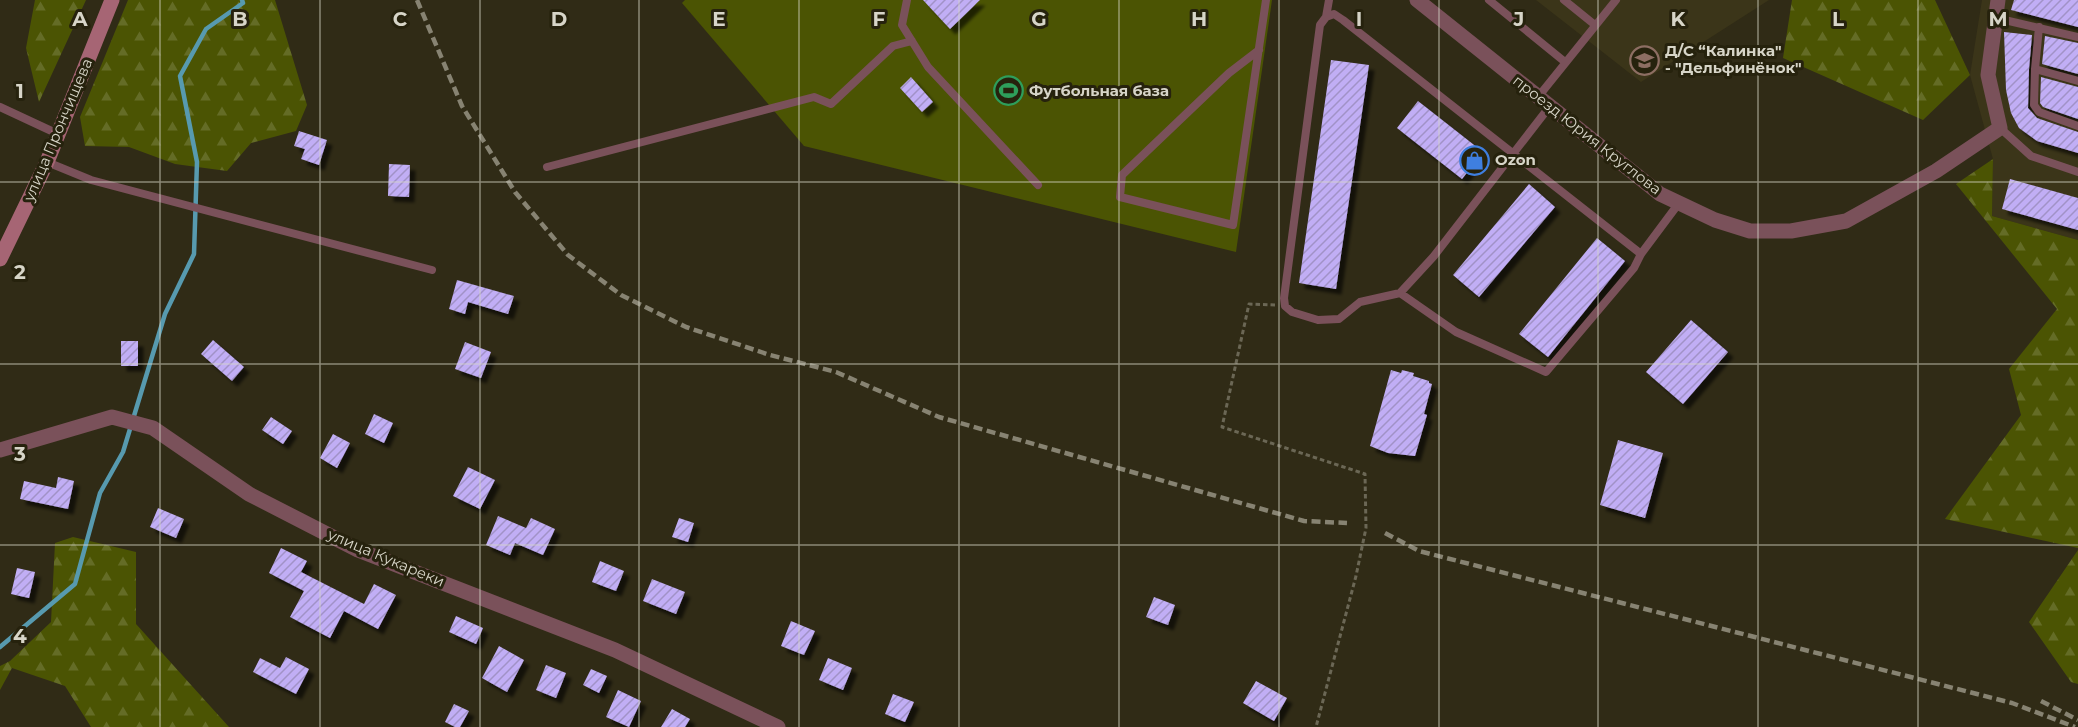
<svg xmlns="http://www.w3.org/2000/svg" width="2078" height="727" font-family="Montserrat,sans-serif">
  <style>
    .built { fill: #3b3519 }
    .forest { fill: url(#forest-firs) }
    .pitch { fill: #4b5403 }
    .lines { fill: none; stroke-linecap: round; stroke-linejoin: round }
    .stream { stroke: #579aaf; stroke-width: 4.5 }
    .building { fill: url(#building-hatch); filter: url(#shadow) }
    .path { stroke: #6b6755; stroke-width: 3; stroke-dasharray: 4.5 3; stroke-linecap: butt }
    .lane { stroke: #7a515a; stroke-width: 8 }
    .street { stroke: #7a515a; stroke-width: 15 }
    .secondary { stroke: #a66574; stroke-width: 15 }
    .rail { stroke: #878372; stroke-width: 4.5; stroke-dasharray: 9 4.5; stroke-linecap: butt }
    .grid { fill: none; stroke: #d7d5c8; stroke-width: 1.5; stroke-opacity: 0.55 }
    .labels { text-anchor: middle; stroke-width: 6; stroke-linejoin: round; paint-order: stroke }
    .poi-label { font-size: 15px; font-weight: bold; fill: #d7d5c8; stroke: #26220d; text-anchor: start }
    .street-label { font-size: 15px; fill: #d7d5c8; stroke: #26220d }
    .grid-label { font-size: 20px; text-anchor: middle; font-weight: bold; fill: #d7d5c8; stroke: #26220d; stroke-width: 6; stroke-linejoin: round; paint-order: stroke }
  </style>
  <defs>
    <pattern id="forest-firs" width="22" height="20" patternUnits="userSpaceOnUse" patternTransform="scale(1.5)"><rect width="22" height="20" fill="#4b5403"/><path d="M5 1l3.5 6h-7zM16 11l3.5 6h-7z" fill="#646c26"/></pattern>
    <pattern id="building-hatch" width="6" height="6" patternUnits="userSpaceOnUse" patternTransform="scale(1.5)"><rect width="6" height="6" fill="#c1aef5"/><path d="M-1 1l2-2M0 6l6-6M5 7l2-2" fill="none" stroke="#a192c7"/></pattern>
    <filter id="shadow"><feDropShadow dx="5.5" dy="5.5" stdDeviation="1.5" flood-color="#0009"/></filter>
  </defs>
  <rect width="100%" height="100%" fill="#302b16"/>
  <path class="built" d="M1536,0H1769L1641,82Z
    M1982,0H2078V240L1992,216L1993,159L1970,75Z"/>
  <path class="forest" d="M35,0H86L39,102L26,48Z
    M128,0H275L307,105L296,131L251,143L227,171L175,164L129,147L85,146L80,117Z
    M1792,0H1935L1970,75L1923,120L1783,58Z
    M1993,159L1992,216L2078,240V548L1945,519L2021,415L2009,369L2057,309L1956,184Z
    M73,537L136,552V624L229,727H91L65,686L12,668L0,690V666L10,661L51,622L55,543Z
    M2078,550V684L2071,682L2029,622Z"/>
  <path class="pitch" d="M685,0H1272L1236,252L804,146L682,3Z"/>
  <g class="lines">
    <path class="stream" d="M0,647L75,584L100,493L123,452L165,314L194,254L197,162L180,76L206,29L243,3L242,0"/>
  </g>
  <path class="building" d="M923,0H980L950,29Z
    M2014,0H2078V27L2011,10Z
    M2004,32L2032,35L2029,69L2028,108L2037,118L2078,132V153L2037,141L2019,128L2011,113L2006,90Z
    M2045,36L2078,43V74L2042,64Z
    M1331,60L1369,65L1336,289L1299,283Z
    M911,77L933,102L922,112L900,88Z
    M2041,77L2078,87V119L2043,107L2040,103Z
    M1418,101L1483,152L1462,179L1397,128Z
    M299,131L327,140L319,165L301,159L305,149L294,146Z
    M389,164L410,165L409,197L388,196Z
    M2010,179L2078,198V230L2002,209Z
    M1529,184L1555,207L1479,297L1453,275Z
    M1597,238L1625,261L1548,357L1519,334Z
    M457,280L514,296L508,314L468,302L465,314L449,309Z
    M1691,320L1728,352L1683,404L1646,372Z
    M213,340L244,367L232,381L201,354Z
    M121,341H138V366H121Z
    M465,342L491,352L481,378L455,369Z
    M1391,370L1401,373L1402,370L1414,373L1413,376L1429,381V383L1432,384L1424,414L1427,415L1415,456L1388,453L1370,446Z
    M374,414L393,423L384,443L365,434Z
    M271,417L292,431L283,444L262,430Z
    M333,434L350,443L337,468L320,458Z
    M1618,440L1663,453L1645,518L1600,505Z
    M468,467L495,480L480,509L453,496Z
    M58,477L74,481L68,509L20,499L24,481L56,488Z
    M158,508L184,519L176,538L150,527Z
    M498,516L526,528L531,518L555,529L543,555L515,543L510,555L486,545Z
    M679,518L694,523L688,542L672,537Z
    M281,548L307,561L301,572L364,604L374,584L396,595L378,629L344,611L330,638L290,617L304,591L269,573Z
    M600,561L624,571L616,591L592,582Z
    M17,568L35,572L29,598L11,594Z
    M652,579L685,592L676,614L643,601Z
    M1154,597L1175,605L1168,625L1146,617Z
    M456,616L483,628L476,644L449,632Z
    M791,621L815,631L804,655L781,646Z
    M499,646L524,660L507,692L482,678Z
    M286,657L309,669L296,694L253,672L260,658L280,668Z
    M828,658L852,668L843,690L819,680Z
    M546,665L566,673L556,698L536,690Z
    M591,669L607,676L599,693L583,685Z
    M1256,681L1287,698L1274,721L1243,703Z
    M618,690L641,701L629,727L606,717Z
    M893,694L914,702L905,722L885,714Z
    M454,704L469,711L460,727H455L445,722Z
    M672,709L690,719L685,727H661Z"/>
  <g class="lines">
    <path class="path" d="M1275,305L1249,304L1222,427L1365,474L1366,528L1356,576L1316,727"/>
    <path class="lane" d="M907,0L902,25L928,67L1038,185
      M1489,0L1565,62
      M1564,0L1595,25
      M1326,17L1329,0
      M1996,18L2078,37
      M2039,27L2035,69L2078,81
      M1259,50L1229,73L1122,175L1120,197L1233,225L1266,0
      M2035,69L2034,105L2039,112L2078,126
      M1538,97L1616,0
      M1550,106L1434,256L1400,293L1360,302L1339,319L1318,320L1292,312L1285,306L1284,298L1320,25L1326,17L1334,14L1343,20C1442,98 1542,176 1641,254L1679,203
      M0,107L58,134
      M2000,128L2031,156L2078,172
      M47,162L91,180L432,270
      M547,167L814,97L831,104L893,46L912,41
      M1400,293L1456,332L1546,372L1634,268L1641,254"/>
    <path class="street" d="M1417,0L1660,194L1715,220L1750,231H1791L1846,221L1936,171L2000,128L1988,75L1998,0
      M0,450L112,417L153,428L249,494L358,550L615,650L778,727"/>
    <path class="secondary" d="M0,259L47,162L112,0"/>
    <path class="rail" d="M417,0L462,106L515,192L568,255L621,295L686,327L770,355L836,372L939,417L1304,521L1347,523
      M1385,533L1419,551L2012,703L2075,727
      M2041,701L2078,720"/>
  </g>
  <path class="grid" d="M160,0V727M320,0V727M480,0V727M639,0V727M799,0V727M959,0V727M1119,0V727M1279,0V727M1439,0V727M1598,0V727M1758,0V727M1918,0V727M0,182H2078M0,364H2078M0,545H2078"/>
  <defs>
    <symbol id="school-ring" viewBox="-11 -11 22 22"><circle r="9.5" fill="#26220d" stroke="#8d6e63" stroke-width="1.5"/><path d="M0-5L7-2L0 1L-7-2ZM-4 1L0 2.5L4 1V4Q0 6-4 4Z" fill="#8d6e63"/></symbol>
    <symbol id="stadium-ring" viewBox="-11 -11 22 22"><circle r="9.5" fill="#26220d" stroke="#2e9e5b" stroke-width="1.5"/><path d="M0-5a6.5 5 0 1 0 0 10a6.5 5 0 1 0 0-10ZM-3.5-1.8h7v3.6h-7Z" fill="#2e9e5b"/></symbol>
    <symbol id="shop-ring" viewBox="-11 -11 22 22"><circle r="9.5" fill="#26220d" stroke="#3f7fe0" stroke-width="1.5"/><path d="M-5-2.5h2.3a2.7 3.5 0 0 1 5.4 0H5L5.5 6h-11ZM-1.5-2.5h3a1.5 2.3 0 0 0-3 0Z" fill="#3f7fe0"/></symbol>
  </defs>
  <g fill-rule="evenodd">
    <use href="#school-ring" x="1628" y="44" width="33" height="33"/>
    <use href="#stadium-ring" x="992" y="74" width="33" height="33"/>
    <use href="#shop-ring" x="1458" y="144" width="33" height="33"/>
  </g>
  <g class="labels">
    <g class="poi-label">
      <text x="1665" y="56">Д/С “Калинка"<tspan x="1665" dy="17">- "Дельфинёнок"</tspan></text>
      <text x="1029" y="96">Футбольная база</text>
      <text x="1495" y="165">Ozon</text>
    </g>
    <g class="street-label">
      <text transform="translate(58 130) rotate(-67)" y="5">улица Прончищева</text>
      <text transform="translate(1587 135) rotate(38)" y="5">проезд Юрия Круглова</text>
      <text transform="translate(386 558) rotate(23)" y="5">улица Кукареки</text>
    </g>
  </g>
  <g class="grid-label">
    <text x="80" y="26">A</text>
    <text x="240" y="26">B</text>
    <text x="400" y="26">C</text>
    <text x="559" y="26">D</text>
    <text x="719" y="26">E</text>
    <text x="879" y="26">F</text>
    <text x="1039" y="26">G</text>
    <text x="1199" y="26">H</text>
    <text x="1359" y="26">I</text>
    <text x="1519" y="26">J</text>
    <text x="1678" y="26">K</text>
    <text x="1838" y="26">L</text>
    <text x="1998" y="26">M</text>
    <text x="20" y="98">1</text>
    <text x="20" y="279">2</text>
    <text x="20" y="461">3</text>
    <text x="20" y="643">4</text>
  </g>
</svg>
